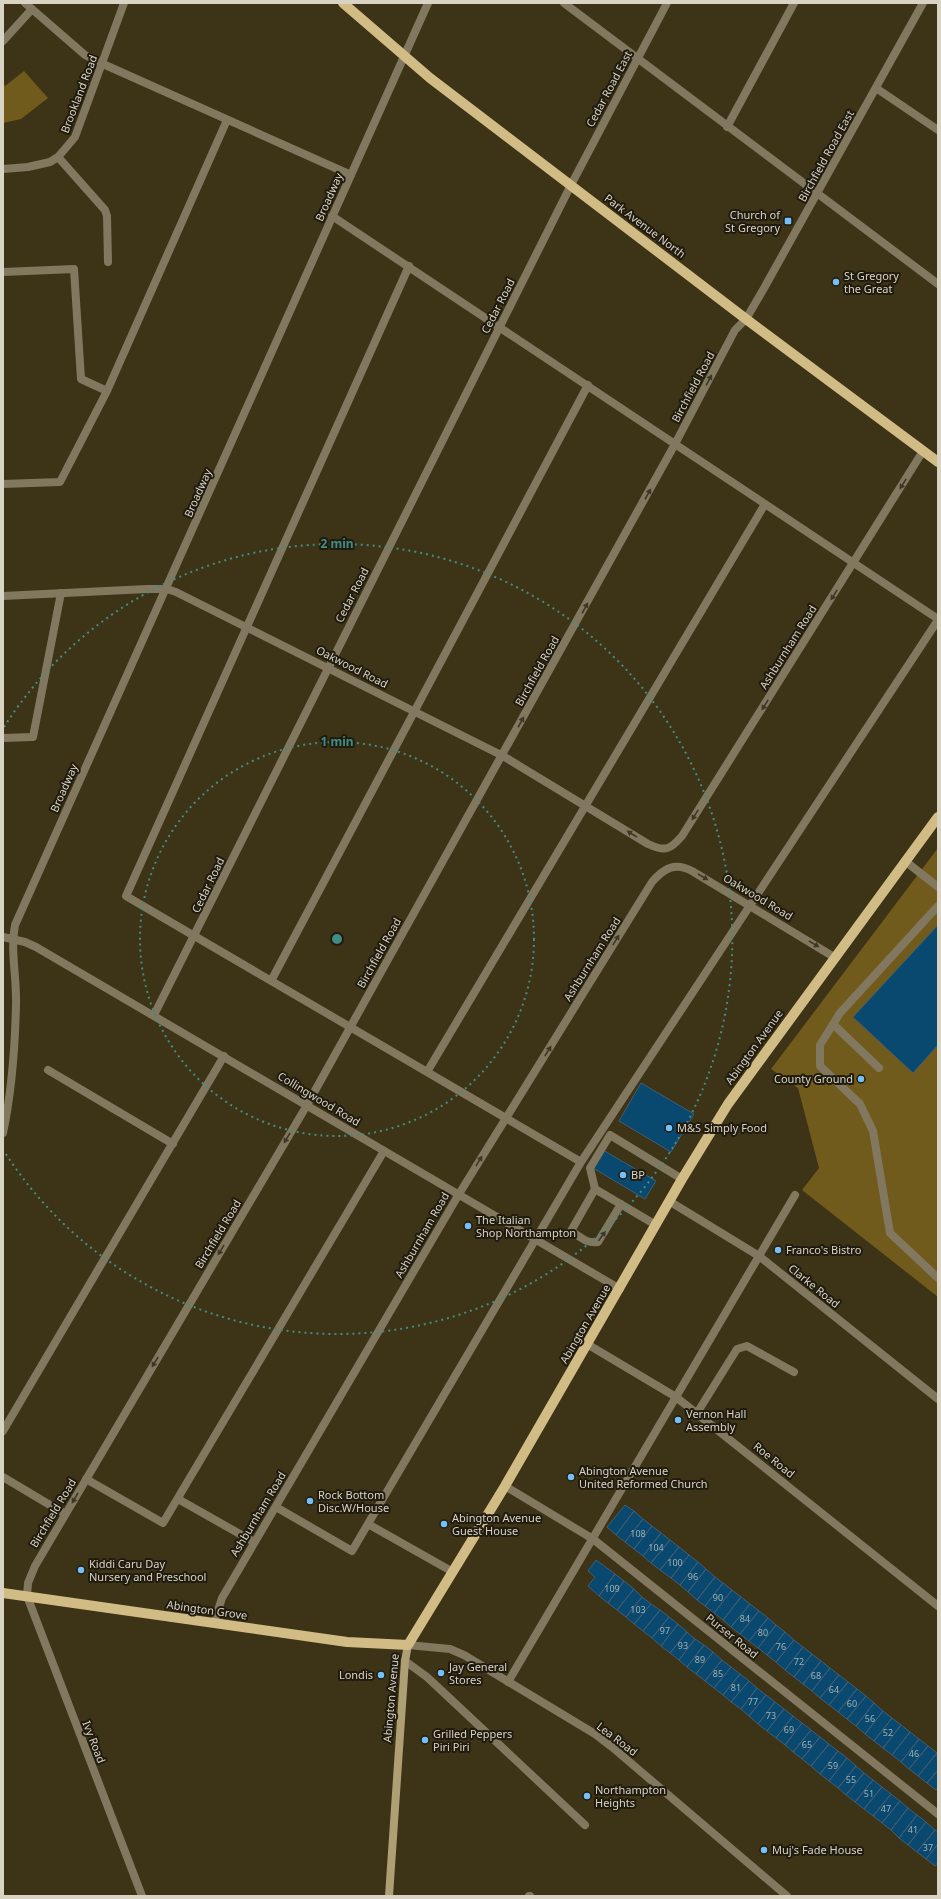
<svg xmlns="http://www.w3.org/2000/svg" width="941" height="1899" font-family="'Noto Sans',sans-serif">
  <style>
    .green { fill: #705b1c }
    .building { fill: #09486f; stroke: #435d71 }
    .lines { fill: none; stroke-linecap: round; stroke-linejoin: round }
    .lane { stroke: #82785f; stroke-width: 8 }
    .street { stroke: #82785f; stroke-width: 8 }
    .secondary { stroke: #af9f75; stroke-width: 8 }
    .primary { stroke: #d1bc86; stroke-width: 10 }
    .oneway { fill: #3d3727 }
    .ring { fill: none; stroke: #428d83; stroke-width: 2; stroke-dasharray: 2 4 }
    .poi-dot { fill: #77c0f7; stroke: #201b0f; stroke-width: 1.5 }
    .labels { text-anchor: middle; stroke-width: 4; stroke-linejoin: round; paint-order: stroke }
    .number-label { font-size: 9px; fill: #a5b0ae }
    .street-label { font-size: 11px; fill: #d9d3c3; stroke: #201b0f }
    .poi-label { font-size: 11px; fill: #d9d3c3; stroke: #201b0f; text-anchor: start }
    .centre { fill: #428d83; stroke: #201b0f; stroke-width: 2 }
    .ring-label { font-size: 12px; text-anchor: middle; font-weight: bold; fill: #428d83; stroke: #201b0f; stroke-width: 4; stroke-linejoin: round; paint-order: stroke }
  </style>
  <rect width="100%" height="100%" fill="#3d3316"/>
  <path class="green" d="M24,71L48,98L21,119L3,123V84L5,86Z
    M938,848V1297L802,1190L819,1168L798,1088L771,1069Z"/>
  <path class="building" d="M938,925V1045L913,1073L853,1017Z
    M641,1083L694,1114L671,1152L619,1121Z
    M603,1150L656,1181L645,1199L593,1168Z
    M625,1505L634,1511L616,1535L607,1527Z
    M634,1511L643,1519L625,1542L616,1535Z
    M643,1519L652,1526L634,1549L625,1542Z
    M652,1526L661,1533L643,1556L634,1549Z
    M661,1533L670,1540L651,1563L643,1556Z
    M670,1540L679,1547L660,1570L651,1563Z
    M679,1547L689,1555L671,1578L660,1570Z
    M689,1555L698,1562L680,1585L671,1578Z
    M596,1560L615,1574L599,1596L588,1586L595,1577L588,1571Z
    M698,1562L706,1569L688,1592L680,1585Z
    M706,1569L715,1577L697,1600L688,1592Z
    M615,1574L624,1581L608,1603L599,1596Z
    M715,1577L723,1583L705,1606L697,1600Z
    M624,1581L634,1589L617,1610L608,1603Z
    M723,1583L732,1590L714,1613L705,1606Z
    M634,1589L642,1597L626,1617L617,1610Z
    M732,1590L741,1597L723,1620L714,1613Z
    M642,1597L651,1604L634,1624L626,1617Z
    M741,1597L750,1604L731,1627L723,1620Z
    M651,1604L660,1610L643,1631L634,1624Z
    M750,1604L759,1611L740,1634L731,1627Z
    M660,1610L669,1617L652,1638L643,1631Z
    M759,1611L768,1618L749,1641L740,1634Z
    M669,1617L678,1624L661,1646L652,1638Z
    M768,1618L776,1625L758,1648L749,1641Z
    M678,1624L687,1632L670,1653L661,1646Z
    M776,1625L785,1632L767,1655L758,1648Z
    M687,1632L695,1639L679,1660L670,1653Z
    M785,1632L794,1640L776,1662L767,1655Z
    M695,1639L704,1645L687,1667L679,1660Z
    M794,1640L803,1647L785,1670L776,1662Z
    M704,1645L713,1652L696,1674L687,1667Z
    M803,1647L812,1654L794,1677L785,1670Z
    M713,1652L722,1660L705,1681L696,1674Z
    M812,1654L821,1661L803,1684L794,1677Z
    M722,1660L731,1667L714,1688L705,1681Z
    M821,1661L830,1668L812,1691L803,1684Z
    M731,1667L740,1674L723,1695L714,1688Z
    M830,1668L839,1675L820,1698L812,1691Z
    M740,1674L749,1681L731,1702L723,1695Z
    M839,1675L848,1682L829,1705L820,1698Z
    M749,1681L757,1688L741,1709L731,1702Z
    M848,1682L857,1689L838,1712L829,1705Z
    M757,1688L766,1695L749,1716L741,1709Z
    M857,1689L866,1696L847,1719L838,1712Z
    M766,1695L775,1702L758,1724L749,1716Z
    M866,1696L874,1703L856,1726L847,1719Z
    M775,1702L784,1709L767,1731L758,1724Z
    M874,1703L883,1711L865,1734L856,1726Z
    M784,1709L793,1716L776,1738L767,1731Z
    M883,1711L892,1718L874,1741L865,1734Z
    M793,1716L802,1723L785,1745L776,1738Z
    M892,1718L901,1725L883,1748L874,1741Z
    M802,1723L811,1730L793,1752L785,1745Z
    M901,1725L910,1732L892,1755L883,1748Z
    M811,1730L820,1737L802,1759L793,1752Z
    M910,1732L919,1739L901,1762L892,1755Z
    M820,1737L829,1744L811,1766L802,1759Z
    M919,1739L928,1746L909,1769L901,1762Z
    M829,1744L838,1751L820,1774L811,1766Z
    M928,1746L937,1753L918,1776L909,1769Z
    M838,1751L847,1758L829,1781L820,1774Z
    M937,1753L938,1770L927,1783L918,1776Z
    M847,1758L856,1766L838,1788L829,1781Z
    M856,1766L864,1773L846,1795L838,1788Z
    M938,1770V1788L936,1790L927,1783Z
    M864,1773L873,1780L855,1802L846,1795Z
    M873,1780L882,1787L864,1809L855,1802Z
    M882,1787L891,1794L873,1816L864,1809Z
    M891,1794L900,1801L882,1823L873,1816Z
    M900,1801L908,1808L891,1830L882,1823Z
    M908,1808L917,1815L899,1838L891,1830Z
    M917,1815L926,1822L908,1845L899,1838Z
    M926,1822L935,1830L917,1852L908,1845Z
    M935,1830L938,1832V1844L926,1859L917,1852Z
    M938,1844V1862L935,1866L926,1859Z"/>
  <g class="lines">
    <path class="lane" d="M564,3L938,284
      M3,41L32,9
      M103,64L351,175
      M727,127L794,3
      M332,216L938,619
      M409,266L126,896L581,1162
      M3,272L74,269L81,379L107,391
      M3,484L60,482L107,391L227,120
      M3,738L33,737L61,593
      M905,861L938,887
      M938,906L840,1013L820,1045V1066L860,1104L873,1131L890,1233L938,1278
      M271,981L588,385
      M833,1024L879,1068
      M48,1070L173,1144
      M427,1072L765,504
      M595,1189L571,1231C580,1237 587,1244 598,1242L621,1204
      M656,1225L595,1189L590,1168L610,1135L682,1179
      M697,1413L737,1349L747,1346L794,1372
      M3,1431L224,1056
      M3,1477L65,1514
      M86,1479L163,1523L384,1151
      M178,1499L254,1542
      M276,1507L352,1551L581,1162L938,620
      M368,1524L453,1572
      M405,1661L427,1677L585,1825
      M508,1682L795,1195
      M529,1896H530"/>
    <path class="street" d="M25,3L85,55L103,64
      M876,88L938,130
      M58,157L105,210L107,216L108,262
      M3,169L28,167L50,162L58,157L75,137L124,3
      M3,596L147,589H167L176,592L503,756L648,844C665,852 670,850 682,836L923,451
      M3,937L25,942L36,947L620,1289
      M154,1015L571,185L667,3
      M3,1133C12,1091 15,1047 16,1005C17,978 10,951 15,925L428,3
      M669,1201L759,1256L938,1399
      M587,1344L676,1397L938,1606
      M505,1486L593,1539L938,1814
      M214,1623L222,1598L459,1194L652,882C664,868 675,862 692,871L834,957
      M408,1645L450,1649L464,1655L595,1734L612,1747L787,1896
      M142,1896L27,1596L28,1583L35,1566L307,1105L675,444L735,330L746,319L763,290L923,3"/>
    <path class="secondary" d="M389,1896L405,1661L408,1645"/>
    <path class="primary" d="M343,3L430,78L746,319L938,462
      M3,1593L347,1642L408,1645L505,1486L682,1179L728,1104L938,817"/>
  </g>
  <defs><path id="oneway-solid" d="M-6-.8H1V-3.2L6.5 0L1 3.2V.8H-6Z"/></defs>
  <g class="oneway">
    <use href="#oneway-solid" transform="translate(709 380) rotate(-62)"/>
    <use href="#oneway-solid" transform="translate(903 484) rotate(122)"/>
    <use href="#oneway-solid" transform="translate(648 494) rotate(-61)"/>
    <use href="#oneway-solid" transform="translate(834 595) rotate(122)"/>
    <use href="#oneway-solid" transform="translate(585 608) rotate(-61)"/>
    <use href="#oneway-solid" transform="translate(765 705) rotate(122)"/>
    <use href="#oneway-solid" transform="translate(521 722) rotate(-61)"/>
    <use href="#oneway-solid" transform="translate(695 815) rotate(122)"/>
    <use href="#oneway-solid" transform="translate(632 834) rotate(-148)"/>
    <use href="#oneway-solid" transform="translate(703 877) rotate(31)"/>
    <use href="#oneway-solid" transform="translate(616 940) rotate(-58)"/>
    <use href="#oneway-solid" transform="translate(814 944) rotate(31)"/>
    <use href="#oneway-solid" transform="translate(548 1051) rotate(-58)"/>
    <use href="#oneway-solid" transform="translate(287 1138) rotate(121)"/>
    <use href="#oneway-solid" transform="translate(479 1161) rotate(-58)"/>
    <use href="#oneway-solid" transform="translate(602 1236) rotate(-54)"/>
    <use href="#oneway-solid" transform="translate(221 1250) rotate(121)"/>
    <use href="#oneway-solid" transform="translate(155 1362) rotate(121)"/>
    <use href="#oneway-solid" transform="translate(75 1498) rotate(120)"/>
  </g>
  <g class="ring">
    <circle cx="337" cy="939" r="197"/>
    <path d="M4 727A395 395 0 1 1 4 1151"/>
  </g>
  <g class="poi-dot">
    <rect x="784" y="217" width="8" height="8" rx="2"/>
    <circle cx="836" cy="282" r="4"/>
    <circle cx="861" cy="1079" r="4"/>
    <circle cx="669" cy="1128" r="4"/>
    <circle cx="623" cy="1175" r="4"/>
    <circle cx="468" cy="1226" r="4"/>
    <circle cx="778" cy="1250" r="4"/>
    <circle cx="678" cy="1420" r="4"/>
    <circle cx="571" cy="1477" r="4"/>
    <circle cx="310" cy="1501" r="4"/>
    <circle cx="444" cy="1524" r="4"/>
    <circle cx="81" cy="1570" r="4"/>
    <circle cx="441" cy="1673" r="4"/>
    <circle cx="381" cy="1675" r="4"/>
    <circle cx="425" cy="1740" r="4"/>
    <circle cx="587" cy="1796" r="4"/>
    <circle cx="764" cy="1850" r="4"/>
  </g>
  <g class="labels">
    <g class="number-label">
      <text x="638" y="1537">108</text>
      <text x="656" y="1551">104</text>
      <text x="675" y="1566">100</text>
      <text x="693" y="1580">96</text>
      <text x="612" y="1592">109</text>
      <text x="718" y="1601">90</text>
      <text x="638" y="1613">103</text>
      <text x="745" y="1622">84</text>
      <text x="665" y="1634">97</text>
      <text x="763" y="1636">80</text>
      <text x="683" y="1649">93</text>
      <text x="781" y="1650">76</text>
      <text x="700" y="1663">89</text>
      <text x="799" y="1665">72</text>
      <text x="718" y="1677">85</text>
      <text x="816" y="1679">68</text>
      <text x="736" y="1691">81</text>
      <text x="834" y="1693">64</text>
      <text x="753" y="1705">77</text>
      <text x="852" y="1707">60</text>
      <text x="771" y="1719">73</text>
      <text x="870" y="1722">56</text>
      <text x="789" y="1733">69</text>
      <text x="888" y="1736">52</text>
      <text x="807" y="1748">65</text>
      <text x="914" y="1757">46</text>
      <text x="833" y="1769">59</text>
      <text x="851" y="1783">55</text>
      <text x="869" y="1797">51</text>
      <text x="886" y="1812">47</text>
      <text x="913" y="1833">41</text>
      <text x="928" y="1851">37</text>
    </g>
    <g class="street-label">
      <text transform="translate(609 89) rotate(-62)" y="4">Cedar Road East</text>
      <text transform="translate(79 94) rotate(-69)" y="4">Brookland Road</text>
      <text transform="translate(826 156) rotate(-61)" y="4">Birchfield Road East</text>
      <text transform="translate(329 197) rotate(-66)" y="4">Broadway</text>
      <text transform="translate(645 226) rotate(37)" y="4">Park Avenue North</text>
      <text transform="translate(498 306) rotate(-63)" y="4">Cedar Road</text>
      <text transform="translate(693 387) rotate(-62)" y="4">Birchfield Road</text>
      <text transform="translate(198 493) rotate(-66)" y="4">Broadway</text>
      <text transform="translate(352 595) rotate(-63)" y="4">Cedar Road</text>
      <text transform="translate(788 647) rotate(-58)" y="4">Ashburnham Road</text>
      <text transform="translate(352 667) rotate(27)" y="4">Oakwood Road</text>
      <text transform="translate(537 671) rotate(-61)" y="4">Birchfield Road</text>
      <text transform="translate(64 788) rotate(-66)" y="4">Broadway</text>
      <text transform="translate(208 885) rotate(-64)" y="4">Cedar Road</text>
      <text transform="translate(758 897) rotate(31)" y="4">Oakwood Road</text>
      <text transform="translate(379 953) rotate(-61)" y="4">Birchfield Road</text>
      <text transform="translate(592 959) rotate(-58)" y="4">Ashburnham Road</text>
      <text transform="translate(754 1047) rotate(-54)" y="4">Abington Avenue</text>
      <text transform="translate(319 1099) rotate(31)" y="4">Collingwood Road</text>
      <text transform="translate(218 1234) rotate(-59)" y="4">Birchfield Road</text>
      <text transform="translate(422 1235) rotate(-60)" y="4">Ashburnham Road</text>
      <text transform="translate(814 1286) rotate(39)" y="4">Clarke Road</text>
      <text transform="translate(585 1324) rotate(-60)" y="4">Abington Avenue</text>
      <text transform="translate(774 1460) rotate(39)" y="4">Roe Road</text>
      <text transform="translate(53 1513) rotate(-59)" y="4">Birchfield Road</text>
      <text transform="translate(258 1514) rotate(-59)" y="4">Ashburnham Road</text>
      <text transform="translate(207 1610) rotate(8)" y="4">Abington Grove</text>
      <text transform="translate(732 1636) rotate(39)" y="4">Purser Road</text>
      <text transform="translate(391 1698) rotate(-85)" y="4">Abington Avenue</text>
      <text transform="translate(617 1739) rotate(37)" y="4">Lea Road</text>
      <text transform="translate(94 1742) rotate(69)" y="4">Ivy Road</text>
    </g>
    <g class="poi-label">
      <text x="780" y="219" text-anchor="end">Church of<tspan x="780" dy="13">St Gregory</tspan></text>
      <text x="844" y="280">St Gregory<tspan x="844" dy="13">the Great</tspan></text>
      <text x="853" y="1083" text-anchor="end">County Ground</text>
      <text x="677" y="1132">M&amp;S Simply Food</text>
      <text x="631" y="1179">BP</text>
      <text x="476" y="1224">The Italian<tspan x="476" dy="13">Shop Northampton</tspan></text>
      <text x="786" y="1254">Franco's Bistro</text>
      <text x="686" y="1418">Vernon Hall<tspan x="686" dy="13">Assembly</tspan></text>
      <text x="579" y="1475">Abington Avenue<tspan x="579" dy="13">United Reformed Church</tspan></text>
      <text x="318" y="1499">Rock Bottom<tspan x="318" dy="13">Disc.W/House</tspan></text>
      <text x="452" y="1522">Abington Avenue<tspan x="452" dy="13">Guest House</tspan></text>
      <text x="89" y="1568">Kiddi Caru Day<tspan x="89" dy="13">Nursery and Preschool</tspan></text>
      <text x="449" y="1671">Jay General<tspan x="449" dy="13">Stores</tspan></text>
      <text x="373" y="1679" text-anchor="end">Londis</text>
      <text x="433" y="1738">Grilled Peppers<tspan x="433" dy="13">Piri Piri</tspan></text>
      <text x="595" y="1794">Northampton<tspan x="595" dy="13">Heights</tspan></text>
      <text x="772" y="1854">Muj's Fade House</text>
    </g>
  </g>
  <circle cx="337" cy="939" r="6" class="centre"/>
  <g class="ring-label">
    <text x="337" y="548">2 min</text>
    <text x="337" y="746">1 min</text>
  </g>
  <rect width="941" height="1899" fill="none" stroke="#d9d3c3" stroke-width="8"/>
</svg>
